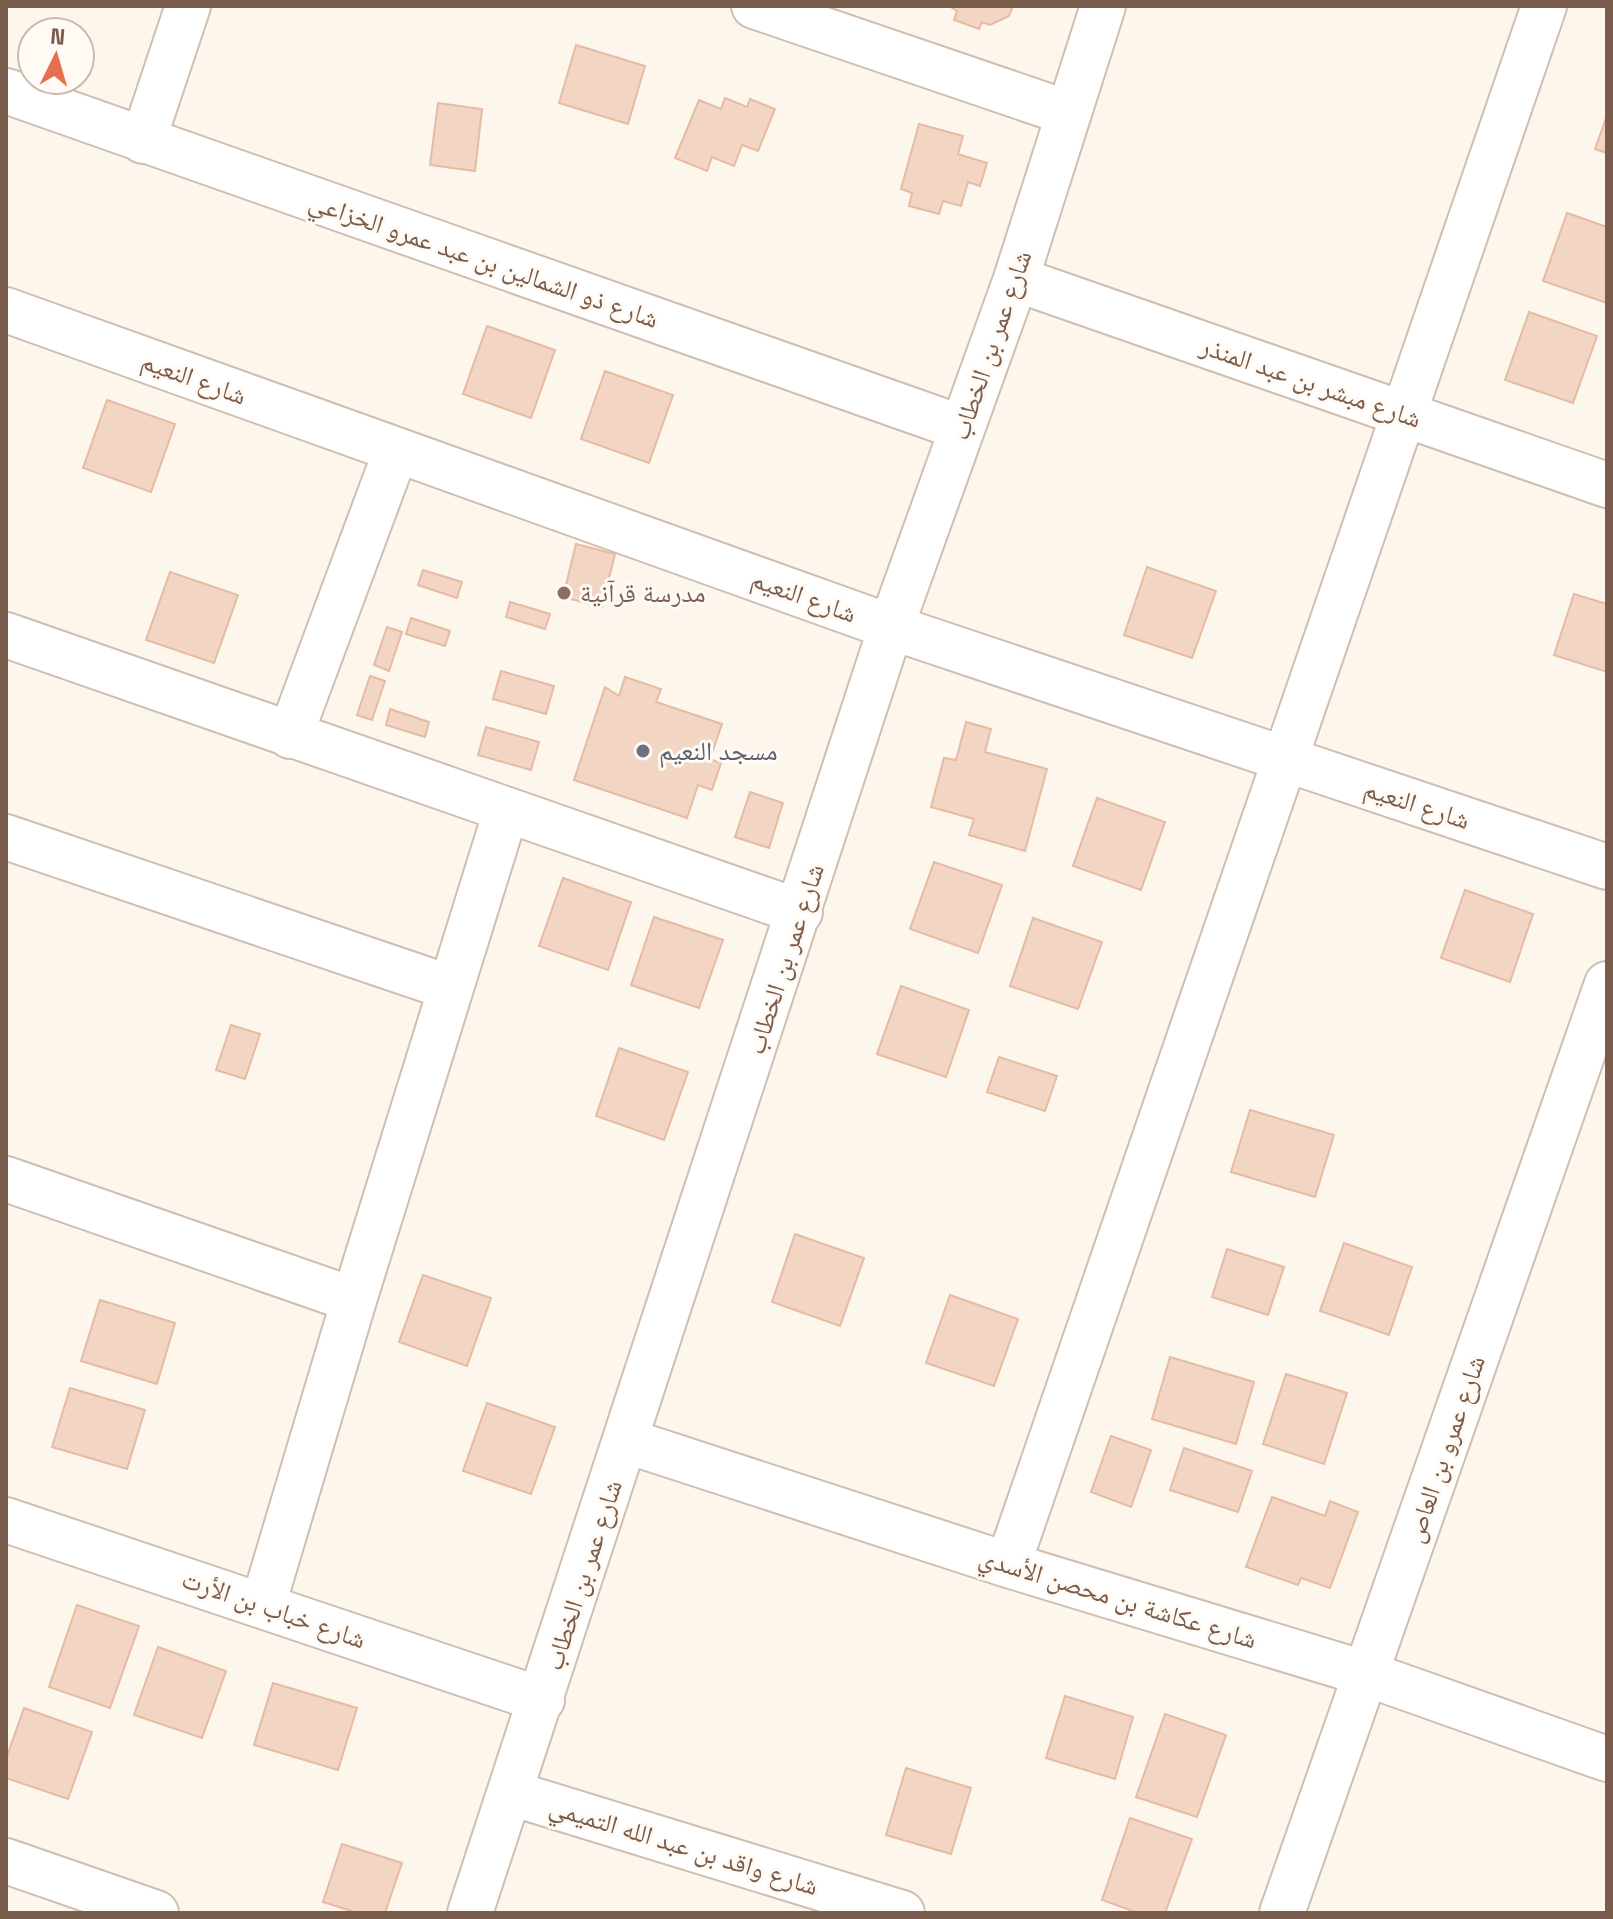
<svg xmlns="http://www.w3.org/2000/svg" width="1613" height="1919" font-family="'Space Grotesk','Noto Naskh Arabic',sans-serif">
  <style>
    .building { fill: #f3d5c3; stroke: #e6bba3; stroke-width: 2 }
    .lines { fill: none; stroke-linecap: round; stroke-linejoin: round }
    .minor-casing { stroke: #d1beb0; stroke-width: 48 }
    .minor { stroke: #fff; stroke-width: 44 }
    .education-dot { fill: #8d6e63; stroke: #fffaf3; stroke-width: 3 }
    .worship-dot { fill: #6b7280; stroke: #fffaf3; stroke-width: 3 }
    .labels { text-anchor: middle; stroke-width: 6; stroke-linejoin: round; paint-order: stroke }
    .street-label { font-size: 26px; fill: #7a5c4d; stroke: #fffaf3 }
    .education-label { font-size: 26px; fill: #785e54; stroke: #fffaf3; text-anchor: start }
    .worship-label { font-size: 26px; fill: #5b616d; stroke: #fffaf3; text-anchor: start }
  </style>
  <rect width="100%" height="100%" fill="#fdf6ec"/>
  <path class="building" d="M949,6H1013L1009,16L990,25L982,22L979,29L954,20L957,11Z
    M576,45L645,66L628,124L559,103Z
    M725,98L747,107L750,99L775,109L758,151L742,145L734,166L712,157L707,171L675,158L699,100L721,109Z
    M438,103L482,109L475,171L430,165Z
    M1607,115V153L1595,149Z
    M919,124L963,136L958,154L987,163L980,186L968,182L961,206L943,201L939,214L909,206L912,193L901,189Z
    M1567,213L1607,227V303L1543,281Z
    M1529,312L1597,336L1573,403L1505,380Z
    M487,326L555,350L531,418L463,394Z
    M605,371L673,395L649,463L581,439Z
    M107,400L175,424L151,492L83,468Z
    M576,544L615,554L602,607L563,597Z
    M1147,567L1216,591L1192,658L1124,635Z
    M423,570L462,582L457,598L418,585Z
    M170,572L238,595L214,663L146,640Z
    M1574,594L1607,604V672L1554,655Z
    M510,602L550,614L545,629L506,617Z
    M411,618L450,631L445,646L406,634Z
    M387,627L402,632L389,671L374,665Z
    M501,671L554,686L546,714L493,699Z
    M370,676L385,681L372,720L357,715Z
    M625,677L661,689L656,702L722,724L710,759L721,763L712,790L698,785L687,818L574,780L605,687L619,696Z
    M390,709L429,722L425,737L386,725Z
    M966,722L991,729L985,752L1047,769L1025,851L969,835L974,819L931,807L944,758L956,760Z
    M486,727L539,742L531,770L478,755Z
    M750,792L783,803L769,848L735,837Z
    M1097,798L1165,822L1141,890L1073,866Z
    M934,862L1002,885L978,953L910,929Z
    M563,878L631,902L608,970L539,946Z
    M1465,890L1533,914L1510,982L1441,958Z
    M654,917L723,940L699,1008L631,985Z
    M1033,918L1102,942L1078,1009L1010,986Z
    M901,986L969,1010L946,1077L877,1054Z
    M231,1025L260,1034L245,1079L216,1070Z
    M619,1048L688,1072L664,1140L596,1116Z
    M999,1057L1057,1076L1045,1111L987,1092Z
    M1250,1110L1334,1135L1315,1197L1231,1172Z
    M795,1234L864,1258L840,1326L772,1302Z
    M1344,1243L1412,1267L1389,1335L1320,1311Z
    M1227,1249L1284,1267L1268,1315L1212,1297Z
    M423,1275L491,1298L467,1366L399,1342Z
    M950,1295L1018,1319L994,1386L926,1363Z
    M100,1300L175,1323L157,1384L81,1361Z
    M1170,1357L1254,1382L1236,1444L1152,1419Z
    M1286,1374L1347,1393L1324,1464L1263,1444Z
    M70,1388L145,1410L127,1469L52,1447Z
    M487,1403L555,1427L531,1494L463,1471Z
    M1111,1436L1151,1450L1131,1507L1091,1492Z
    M1184,1448L1252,1471L1238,1512L1170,1490Z
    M1272,1497L1325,1516L1330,1501L1358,1512L1330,1588L1301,1578L1298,1585L1246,1567Z
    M77,1605L139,1626L110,1708L49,1687Z
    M158,1647L226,1671L202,1738L134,1715Z
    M273,1683L357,1708L338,1770L254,1745Z
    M1065,1696L1133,1717L1115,1779L1046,1758Z
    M24,1708L92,1732L68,1799L6,1778V1759Z
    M1165,1714L1226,1735L1197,1817L1136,1797Z
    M906,1768L971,1788L951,1854L886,1835Z
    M1130,1818L1192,1839L1165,1913H1138L1102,1900Z
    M342,1844L402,1863L385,1913H358L323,1902Z"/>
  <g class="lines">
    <defs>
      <path id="minor" d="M754,6L1068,113
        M6,91L962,428
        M143,141L188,6
        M1016,279L1607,485
        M6,310L891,627L1607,867
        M6,635L800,912
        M290,736L396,451
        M6,837L451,988
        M6,1179L354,1300L263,1605
        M354,1300L506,811
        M627,1441L1008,1565L1367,1674L1607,1759
        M6,1520L542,1700
        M1008,1565L1544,6
        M511,1793L902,1913
        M6,1861L156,1913
        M470,1913L891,627L1016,279L1103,6
        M1282,1913L1607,984"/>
    </defs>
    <use href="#minor" class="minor-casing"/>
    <use href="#minor" class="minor"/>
  </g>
  <circle class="education-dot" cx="564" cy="593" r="8"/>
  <circle class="worship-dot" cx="643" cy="751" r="8"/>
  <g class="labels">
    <g class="street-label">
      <text transform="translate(484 260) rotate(19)" y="9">شارع ذو الشمالين بن عبد عمرو الخزاعي</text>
      <text transform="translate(991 345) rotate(-71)" y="9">شارع عمر بن الخطاب</text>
      <text transform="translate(194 378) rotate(20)" y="9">شارع النعيم</text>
      <text transform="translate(1311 382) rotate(19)" y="9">شارع مبشر بن عبد المنذر</text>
      <text transform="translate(804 596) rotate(20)" y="9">شارع النعيم</text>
      <text transform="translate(1417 804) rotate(18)" y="9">شارع النعيم</text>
      <text transform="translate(785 959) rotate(-72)" y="9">شارع عمر بن الخطاب</text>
      <text transform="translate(1445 1449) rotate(-71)" y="9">شارع عمرو بن العاص</text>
      <text transform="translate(583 1575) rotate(-72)" y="9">شارع عمر بن الخطاب</text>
      <text transform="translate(1118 1598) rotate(17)" y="9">شارع عكاشة بن محصن الأسدي</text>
      <text transform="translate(274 1609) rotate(19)" y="9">شارع خباب بن الأرت</text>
      <text transform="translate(684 1846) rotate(17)" y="9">شارع واقد بن عبد الله التميمي</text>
    </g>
    <g class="education-label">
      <text x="580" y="602">مدرسة قرآنية</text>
    </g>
    <g class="worship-label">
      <text x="659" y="760">مسجد النعيم</text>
    </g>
  </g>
  <rect width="1613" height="1919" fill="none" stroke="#7a5c4d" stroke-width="16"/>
  <g transform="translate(56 56) rotate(5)"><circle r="38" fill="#fffaf3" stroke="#cabbb1" stroke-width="2"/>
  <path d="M0-6L14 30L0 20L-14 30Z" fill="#e76f51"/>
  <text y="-12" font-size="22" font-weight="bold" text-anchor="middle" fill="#7a5c4d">N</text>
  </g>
</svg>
